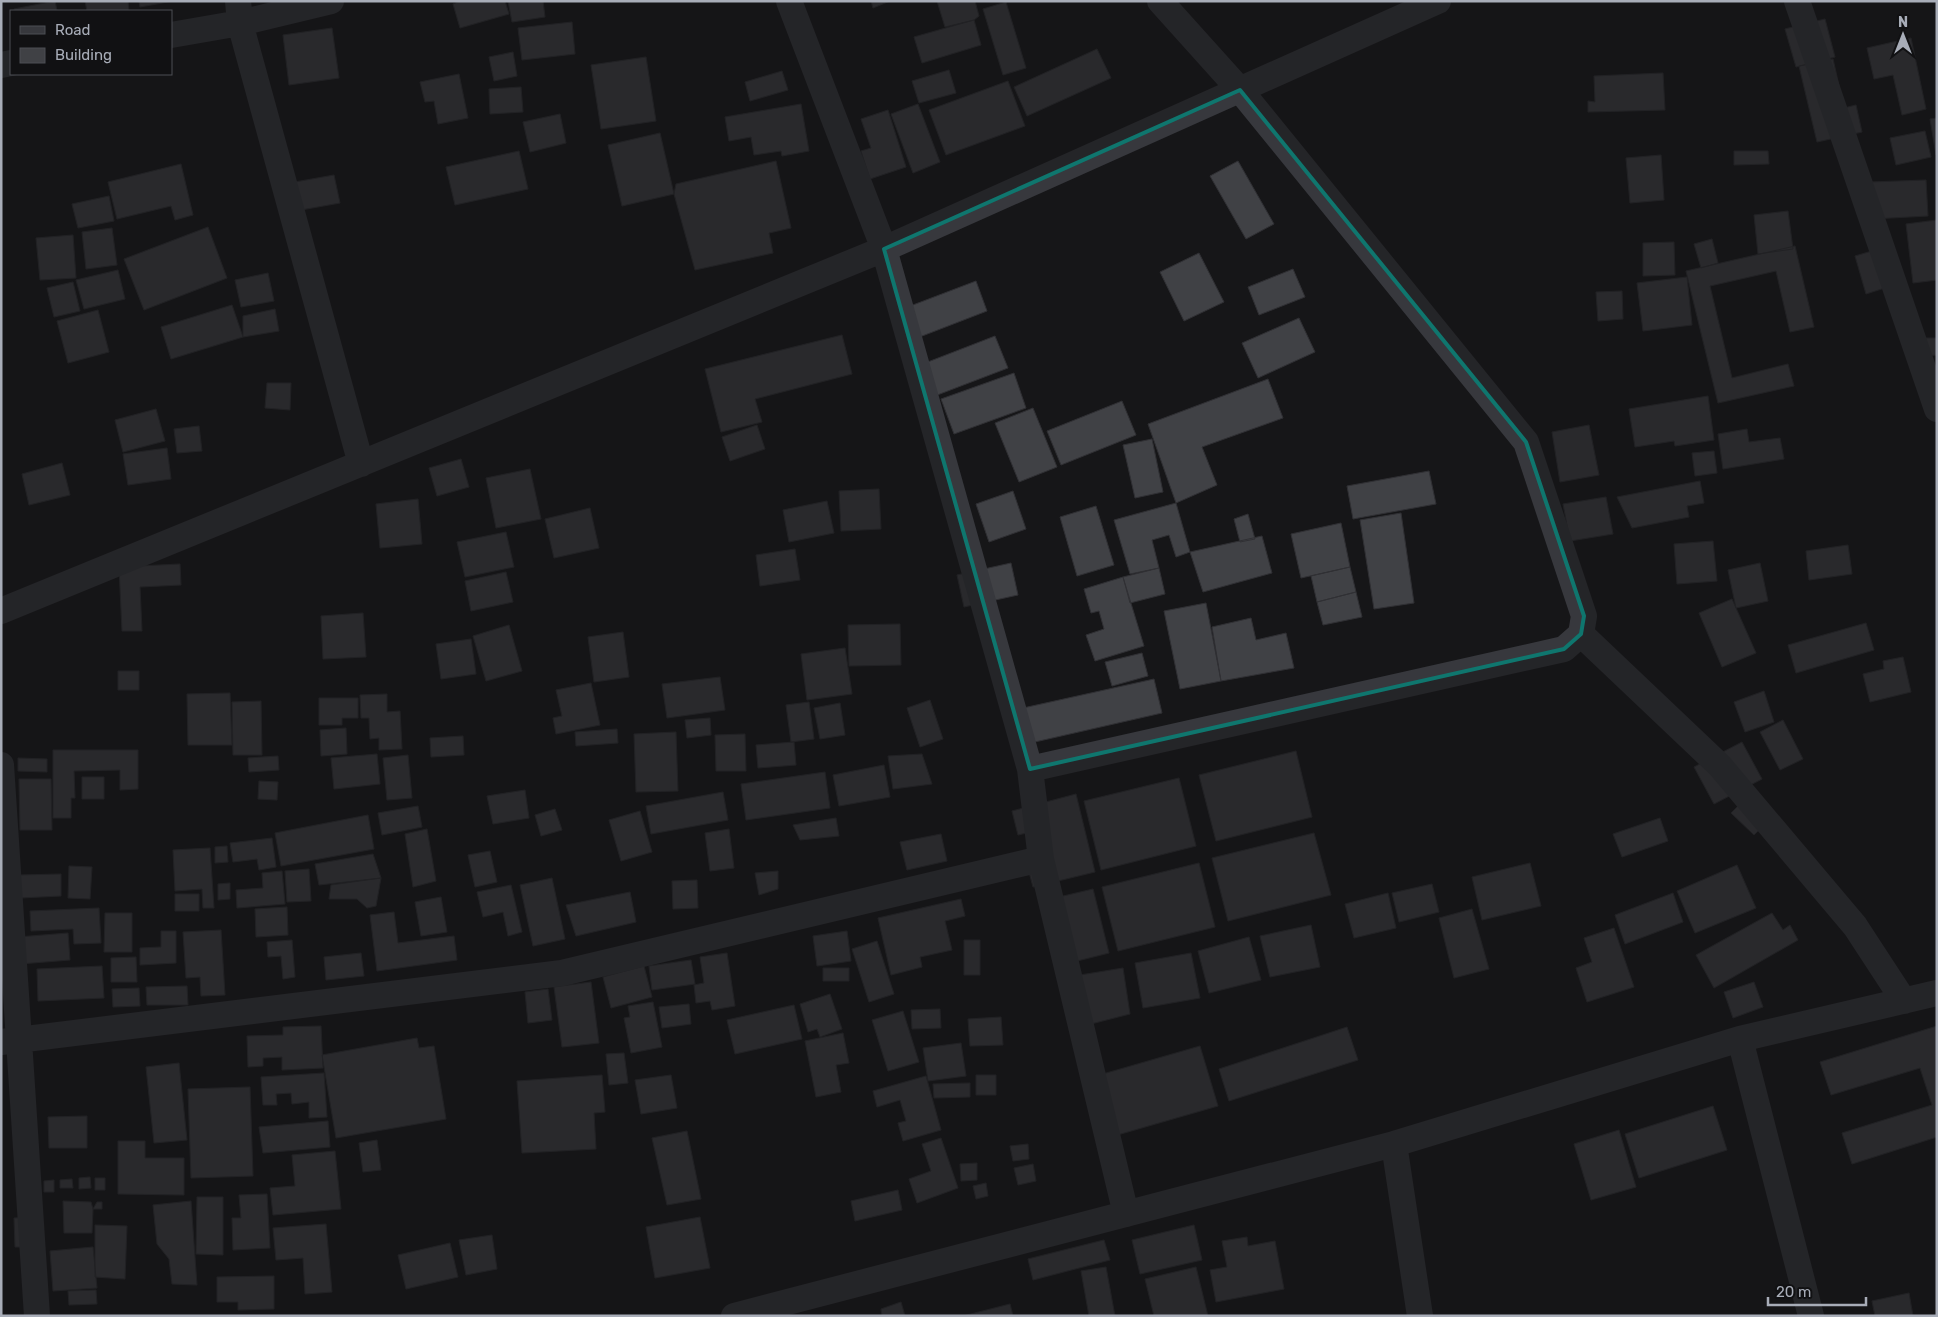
<svg xmlns="http://www.w3.org/2000/svg" width="1938" height="1317" font-family="Rubik,sans-serif">
  <style>
    .building { fill: #404145; stroke: #303034 }
    .lines { fill: none; stroke-linecap: round; stroke-linejoin: round }
    .street { stroke: #37383d; stroke-width: 26 }
    .marked { fill: none; stroke: #0f766e; stroke-width: 4; stroke-linejoin: round }
  </style>
  <rect width="100%" height="100%" fill="#161618"/>
  <path class="building" d="M55,1L57,11H15L14,9Z
    M85,1H128L129,11H87Z
    M139,1H173L140,7Z
    M460,1H505L509,14L460,28L453,4Z
    M508,1H543L545,17L512,22Z
    M871,1H890L873,8Z
    M937,1H975L979,16L974,20L945,27Z
    M1006,2L1026,68L1003,75L983,9Z
    M1825,19L1835,57L1796,67L1785,29Z
    M974,20L981,45L922,63L914,37Z
    M572,22L575,54L522,60L518,28Z
    M332,28L339,78L289,85L283,35Z
    M1911,38L1926,109L1902,115L1893,75L1874,79L1867,48Z
    M1097,49L1111,78L1027,116L1014,87Z
    M513,52L517,76L494,81L489,57Z
    M646,57L656,121L601,129L591,65Z
    M1833,59L1844,108L1856,105L1862,132L1817,142L1799,66Z
    M949,70L956,93L919,103L912,81Z
    M782,71L788,90L750,101L745,82Z
    M1663,73L1665,110L1588,112V101L1595,102L1594,76Z
    M459,74L468,118L438,124L434,101L425,102L420,82Z
    M1008,81L1025,126L946,155L929,110Z
    M521,87L523,112L490,114L489,89Z
    M801,104L809,151L782,156L781,151L754,155L751,137L729,141L725,117Z
    M918,104L940,162L913,173L891,114Z
    M888,110L906,167L870,179L861,151L871,148L861,119Z
    M560,114L566,143L530,152L523,122Z
    M1937,118V155H1936L1930,119Z
    M1925,131L1931,157L1896,165L1890,138Z
    M660,133L674,194L622,206L608,145Z
    M519,151L528,189L455,205L446,167Z
    M1734,151H1768L1769,164L1734,165Z
    M1661,155L1664,200L1630,203L1626,158Z
    M776,161L791,228L769,233L773,253L695,270L674,194L676,184Z
    M1238,161L1274,224L1246,239L1210,176Z
    M181,164L193,215L175,220L171,206L117,219L108,182Z
    M334,175L340,203L301,210L295,182Z
    M1926,180L1928,216L1872,219L1870,182Z
    M109,196L114,221L78,228L72,204Z
    M1788,211L1793,249L1758,254L1754,215Z
    M1937,220V280L1913,283L1906,224Z
    M208,227L227,278L144,310L124,259Z
    M112,228L117,265L86,269L82,232Z
    M73,235L76,278L40,280L36,238Z
    M1712,239L1718,263L1701,268L1694,244Z
    M1674,242L1675,275L1643,276V243Z
    M1795,246L1814,327L1790,332L1776,271L1710,286L1732,378L1788,364L1794,386L1718,403L1686,271Z
    M1882,248L1894,285L1866,294L1855,256Z
    M1199,253L1224,302L1184,321L1160,272Z
    M1293,269L1305,297L1259,315L1248,287Z
    M118,270L125,299L84,309L76,280Z
    M268,273L274,301L241,307L235,280Z
    M1687,277L1692,325L1643,331L1637,283Z
    M976,281L987,311L917,338L905,308Z
    M73,282L80,311L54,317L47,288Z
    M1622,291L1623,319L1598,321L1596,292Z
    M232,305L243,337L171,359L161,327Z
    M275,309L279,331L243,337V316Z
    M98,310L109,352L68,363L57,321Z
    M1299,318L1315,352L1258,378L1242,343Z
    M842,335L852,374L755,399L762,422L721,432L705,369Z
    M995,336L1008,368L932,397L920,365Z
    M1926,338H1937V355L1926,356Z
    M1014,373L1026,408L954,434L941,399Z
    M1268,379L1283,418L1202,447L1217,485L1176,503L1148,424Z
    M267,383H291L290,410L265,408Z
    M1708,396L1714,440L1675,446L1674,441L1635,447L1629,409Z
    M1122,401L1136,435L1061,465L1047,431Z
    M1033,408L1057,467L1019,482L995,423Z
    M156,409L165,441L123,452L115,420Z
    M757,425L765,449L730,461L722,437Z
    M1589,425L1599,475L1560,482L1552,432Z
    M199,426L202,451L177,453L174,429Z
    M1747,429L1749,442L1780,438L1784,459L1723,469L1718,434Z
    M1152,439L1163,492L1135,498L1123,445Z
    M167,448L171,479L128,485L123,454Z
    M1714,451L1717,473L1695,476L1692,453Z
    M461,459L469,487L437,496L429,468Z
    M62,463L70,495L29,505L22,474Z
    M530,469L541,519L496,528L486,478Z
    M1429,471L1436,504L1353,519L1347,486Z
    M1700,481L1704,503L1687,506L1689,517L1632,528L1617,497Z
    M879,489L881,529L841,531L839,491Z
    M1013,491L1026,529L989,542L976,504Z
    M1606,497L1613,534L1570,541L1563,504Z
    M418,499L422,544L380,548L376,504Z
    M827,501L834,533L789,542L783,510Z
    M1176,503L1190,552L1176,557L1169,535L1152,540L1159,568L1130,574L1114,520Z
    M1096,506L1114,565L1077,576L1060,517Z
    M590,508L599,548L554,558L545,519Z
    M1401,513L1414,603L1374,609L1360,520Z
    M1248,514L1255,539L1240,542L1234,519Z
    M1341,523L1350,567L1301,578L1291,534Z
    M506,532L514,567L465,577L457,542Z
    M1262,536L1272,573L1203,592L1190,552Z
    M1713,541L1717,581L1677,584L1674,544Z
    M1848,545L1852,574L1809,580L1806,551Z
    M795,549L800,580L760,586L756,555Z
    M1011,563L1018,595L964,607L957,575Z
    M1760,563L1768,601L1736,608L1728,570Z
    M180,564L181,585L140,587L142,631H122L119,567Z
    M1350,567L1356,592L1317,602L1311,576Z
    M1159,568L1165,594L1130,603L1123,577Z
    M506,572L513,602L471,611L465,581Z
    M1123,577L1144,646L1095,661L1086,635L1104,629L1099,611L1091,613L1084,589Z
    M1356,592L1362,617L1323,625L1317,602Z
    M1732,599L1756,653L1722,667L1699,613Z
    M1206,603L1221,681L1180,689L1164,611Z
    M363,613L366,657L323,659L321,616Z
    M1251,618L1256,640L1286,633L1294,668L1221,681L1212,627Z
    M1866,623L1874,650L1796,673L1788,645Z
    M900,624L901,665L849,666L848,625Z
    M509,625L522,671L486,681L473,636Z
    M623,632L629,677L594,682L588,637Z
    M471,639L476,674L441,679L436,644Z
    M845,648L852,694L807,700L801,654Z
    M1142,653L1148,676L1112,686L1105,662Z
    M1903,657L1911,692L1870,702L1863,674L1884,669L1883,661Z
    M118,671H139V690H118Z
    M720,677L725,710L667,718L662,684Z
    M1154,679L1162,713L1013,747L1005,712Z
    M591,683L600,725L556,734L553,718L562,716L556,690Z
    M1764,691L1774,722L1745,732L1734,702Z
    M230,693L232,745H188L187,694Z
    M387,694V712L400,711L402,749L379,750V738L370,739L369,718H361L360,695Z
    M319,698H358V718H342V725H319Z
    M930,700L943,739L920,747L907,708Z
    M261,701L262,755H233L232,702Z
    M809,702L814,739L791,742L786,705Z
    M840,703L845,735L820,739L814,708Z
    M710,718L711,735L687,738L685,720Z
    M1783,720L1803,759L1780,770L1760,732Z
    M346,728L347,754L321,756L320,730Z
    M617,729L618,743L576,746L575,732Z
    M676,732L678,791L636,792L634,734Z
    M745,734L746,771H716L715,735Z
    M463,736L464,755L431,757L430,738Z
    M794,742L796,765L758,768L756,745Z
    M1742,742L1762,779L1714,804L1694,767Z
    M53,750H138V789L120,790V770L74,771L75,798H71V818H53Z
    M1296,751L1312,817L1216,841L1199,775Z
    M377,754L380,784L334,789L331,758Z
    M922,754L932,784L893,789L888,756Z
    M408,755L412,798L387,800L383,758Z
    M278,756L279,770L249,772L248,758Z
    M18,758L47,759V772L18,771Z
    M884,765L890,797L839,806L833,775Z
    M825,772L830,808L746,820L741,784Z
    M82,777H104V799H82Z
    M1179,778L1196,846L1101,870L1084,801Z
    M19,779H51L52,830H20Z
    M259,781L278,782L277,800L258,799Z
    M525,790L529,818L493,824L487,796Z
    M723,792L728,820L651,834L646,806Z
    M1076,794L1095,872L1033,887L1029,872L1035,831L1018,835L1012,811Z
    M1748,796L1770,819L1754,835L1731,813Z
    M418,806L422,827L382,835L378,813Z
    M555,809L562,830L541,836L535,815Z
    M640,811L652,852L621,861L609,820Z
    M368,815L374,849L281,866L275,833Z
    M836,818L839,836L800,840L793,825Z
    M1660,818L1668,841L1622,857L1613,834Z
    M427,829L436,881L413,887L405,834Z
    M729,829L734,868L710,871L705,833Z
    M1314,833L1331,895L1228,921L1212,858Z
    M941,834L947,861L907,870L900,842Z
    M272,838L276,867L259,870L257,859L233,862L230,843Z
    M227,846L228,862L215,863V847Z
    M210,848L214,908H203L202,889L175,891L173,850Z
    M490,851L497,882L475,887L468,855Z
    M373,854L381,878L319,885L315,864Z
    M1199,863L1215,927L1118,951L1102,887Z
    M1530,863L1541,906L1482,920L1472,877Z
    M1737,865L1756,908L1695,933L1677,891Z
    M69,866L92,867L90,899L68,898Z
    M309,869L311,901L287,902L285,871Z
    M282,871L285,904L237,908L236,890L263,888L262,873Z
    M778,871V889L759,895L755,873Z
    M61,874V896L20,898L19,875Z
    M381,878L376,906L367,908L357,899H329L331,885Z
    M552,878L565,939L533,946L520,885Z
    M697,880L698,908L673,909L672,881Z
    M230,883V899L218,900V884Z
    M1432,884L1439,912L1399,922L1392,893Z
    M511,885L522,932L508,936L503,912L483,917L477,892Z
    M1093,889L1109,953L1057,966L1042,901Z
    M630,892L636,922L576,936L566,905Z
    M1388,893L1396,928L1354,938L1345,904Z
    M1673,893L1683,922L1625,944L1615,915Z
    M175,894H199V911H175Z
    M441,897L447,932L421,936L415,902Z
    M961,899L965,916L945,921L952,950L920,957L922,967L891,975L878,918Z
    M287,907L288,935L256,937L255,909Z
    M99,908L101,943L74,944L73,929L31,931L30,911Z
    M1472,909L1489,969L1454,978L1439,918Z
    M394,912L398,943L454,936L457,960L377,971L370,915Z
    M105,913H132V952H104Z
    M1772,913L1783,930L1790,925L1798,940L1714,988L1696,955Z
    M1311,925L1320,967L1270,977L1260,936Z
    M1614,928L1634,987L1587,1002L1576,968L1592,962L1584,938Z
    M221,930L225,995L201,996L200,977L186,978L183,932Z
    M161,931H176V963L140,965V948L161,947Z
    M847,931L851,961L817,966L813,936Z
    M68,933L70,960L20,964L18,937Z
    M1249,937L1261,980L1209,993L1198,951Z
    M292,940L295,977L283,979L281,956L268,957L267,942Z
    M964,940H980V975H964Z
    M877,941L894,994L869,1002L852,949Z
    M361,953L364,976L326,980L324,957Z
    M727,953L735,1006L712,1010L710,1001L696,1003L694,985L704,983L700,957Z
    M1191,953L1200,998L1143,1008L1135,963Z
    M136,957L137,982H111V958Z
    M691,960L695,984L652,990L649,966Z
    M102,966L104,998L38,1001L37,969Z
    M644,966L652,997L611,1008L603,977Z
    M823,968H849V981H823Z
    M1123,968L1130,1014L1087,1025L1074,976Z
    M591,982L599,1043L562,1047L554,987Z
    M1754,982L1763,1007L1733,1018L1724,992Z
    M187,986L188,1005H147L146,987Z
    M139,988L140,1006L113,1007L112,989Z
    M548,989L552,1020L528,1023L525,992Z
    M830,994L842,1029L820,1037L817,1029L808,1032L800,1004Z
    M653,1002L662,1047L631,1053L624,1018L630,1017L628,1006Z
    M689,1004L691,1024L662,1028L659,1007Z
    M794,1005L802,1039L735,1054L727,1020Z
    M940,1009L941,1028L912,1029L911,1010Z
    M903,1011L919,1062L888,1071L872,1020Z
    M1001,1017L1003,1045L970,1046L968,1019Z
    M321,1026L323,1068L282,1070V1057L263,1058V1066L248,1067L247,1036L283,1035V1027Z
    M1937,1026V1137L1852,1164L1842,1133L1932,1105L1920,1068L1831,1095L1820,1062Z
    M1347,1027L1358,1060L1229,1101L1219,1069Z
    M843,1033L849,1063L836,1065L841,1092L816,1097L805,1041Z
    M417,1038L419,1048L434,1046L446,1119L336,1138L322,1055Z
    M961,1043L966,1076L928,1081L923,1048Z
    M1200,1046L1218,1106L1100,1140L1082,1080Z
    M624,1053L628,1083L609,1085L606,1054Z
    M179,1063L187,1140L154,1143L146,1067Z
    M324,1073L327,1117L309,1118V1102L292,1104L291,1093L276,1094L277,1105H263L261,1077Z
    M602,1075L605,1112L594,1113L596,1149L522,1153L517,1081Z
    M671,1075L677,1108L641,1114L635,1080Z
    M976,1075H996V1095H976Z
    M926,1076L941,1130L903,1141L898,1123L906,1121L900,1100L877,1107L873,1091Z
    M970,1083V1097L934,1098L933,1084Z
    M250,1087L253,1176L191,1178L188,1089Z
    M1713,1106L1727,1150L1639,1178L1625,1134Z
    M87,1116V1148H49L48,1117Z
    M328,1121L330,1147L263,1153L259,1127Z
    M1619,1130L1636,1187L1591,1200L1574,1144Z
    M687,1131L701,1199L667,1205L652,1138Z
    M941,1138L958,1188L917,1203L909,1179L931,1171L922,1144Z
    M377,1140L381,1170L363,1172L359,1143Z
    M118,1141H145V1158H184V1195L118,1194Z
    M1028,1144L1029,1159L1013,1161L1010,1146Z
    M335,1151L341,1209L273,1215L270,1188L295,1186L292,1155Z
    M977,1163V1180L961,1181L960,1164Z
    M1033,1164L1036,1181L1018,1185L1014,1168Z
    M90,1177L91,1188L79,1189V1178Z
    M95,1178H105V1190H95Z
    M72,1179L73,1188H60V1180Z
    M54,1180V1192H44V1181Z
    M986,1183L988,1196L976,1199L973,1186Z
    M898,1190L902,1210L855,1221L851,1201Z
    M267,1194L270,1248L233,1250L232,1218H241L239,1195Z
    M197,1197H223V1255L196,1254Z
    M63,1201L91,1202L93,1209L92,1233H64Z
    M191,1201L197,1285L172,1284L169,1259L157,1244L153,1205Z
    M97,1202H102V1209H93Z
    M39,1217V1247H15L14,1218Z
    M700,1217L710,1268L655,1278L646,1227Z
    M326,1224L332,1292L305,1294L303,1258L276,1260L273,1228Z
    M95,1225L127,1226L125,1279L95,1277Z
    M1194,1225L1202,1260L1140,1274L1132,1240Z
    M492,1235L497,1269L466,1275L459,1240Z
    M1247,1237L1248,1246L1275,1241L1284,1289L1216,1302L1210,1270L1227,1267L1222,1241Z
    M1104,1240L1110,1260L1033,1280L1028,1259Z
    M450,1243L458,1277L406,1289L398,1255Z
    M93,1247L97,1288L53,1291L50,1251Z
    M1106,1267L1115,1316H1089L1081,1271Z
    M1196,1267L1208,1316H1154L1145,1279Z
    M274,1276V1309L238,1310V1302H217V1277Z
    M96,1290L97,1304L69,1305L68,1291Z
    M1909,1293L1913,1316H1875L1872,1301Z
    M901,1302L905,1316H882L881,1309Z
    M1010,1304L1013,1316H963Z"/>
  <g class="lines">
    <path class="street" d="M238,1L240,23L361,464
      M789,1L884,249L1030,769L1041,859L1126,1214
      M1797,1L1937,409
      M171,35L240,23L331,1
      M1,65L11,63
      M1,611L884,249L1438,1
      M1581,634L1720,766L1855,926L1904,1001
      M1,765L37,1316
      M1030,769L1564,649L1581,634L1584,616L1526,442L1240,90L1160,1
      M1740,1039L1811,1316
      M1,1042L562,973L1041,859
      M1394,1144L1420,1316
      M734,1316L1394,1144L1740,1039L1937,993"/>
  </g>
  <path d="M0 0H1938V1317H0ZM1240,90L1526,442L1584,616L1581,634L1564,649L1030,769L884,249Z" fill="#161618" fill-opacity=".55" fill-rule="evenodd"/>
  <path class="marked" d="M1240,90L1526,442L1584,616L1581,634L1564,649L1030,769L884,249Z"/>
  <rect width="1938" height="1317" fill="none" stroke="#a8adb8" stroke-width="5"/>
  <rect x="10" y="10" width="162" height="65" fill="#111113" stroke="#4d4f55"/>
  <rect x="20" y="26" width="25" height="8" fill="#37383d" stroke="#4d4f55"/>
  <text x="55" y="35" font-size="15" fill="#a8adb8">Road</text>
  <rect x="20" y="48" width="25" height="15" fill="#404145" stroke="#4d4f55"/>
  <text x="55" y="60" font-size="15" fill="#a8adb8">Building</text>
  <g transform="translate(1903 35)" stroke="#111113" stroke-width="4" paint-order="stroke">
  <path d="M0-4L9 19L0 12L-9 19Z" fill="#a8adb8"/>
  <text y="-8" font-size="14" font-weight="bold" text-anchor="middle" fill="#a8adb8">N</text>
  </g>
  <path d="M1768 1297v8h98v-8" fill="none" stroke="#a8adb8" stroke-width="2.5"/>
  <text x="1776" y="1297" font-size="15" fill="#a8adb8" stroke="#111113" stroke-width="4" paint-order="stroke">20 m</text>
</svg>
